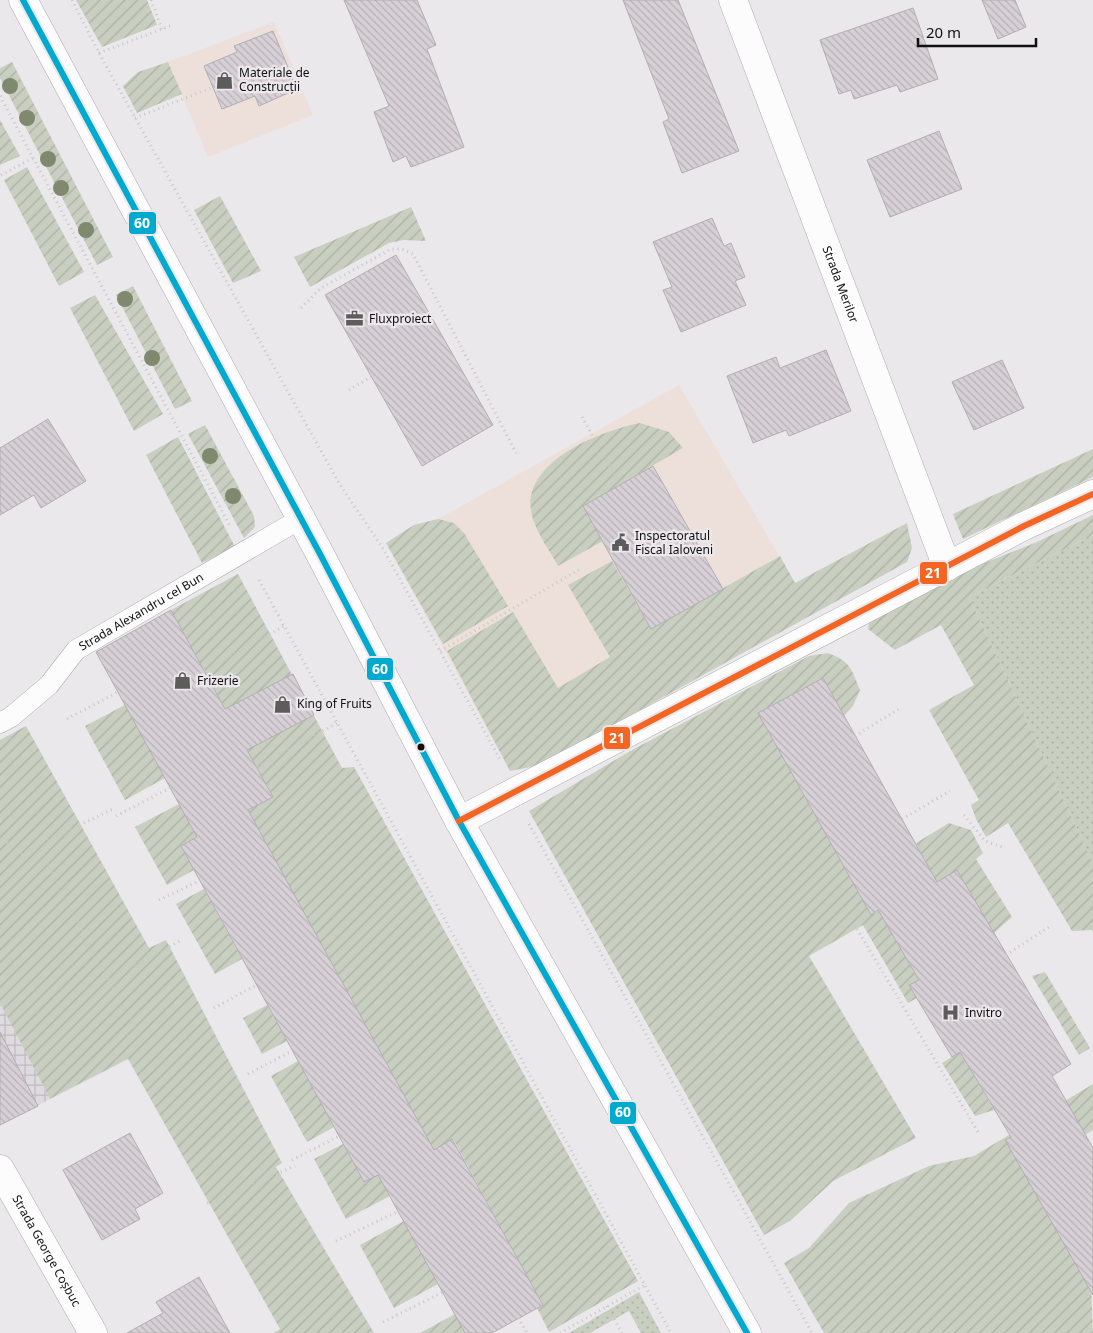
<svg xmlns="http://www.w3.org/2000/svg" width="1093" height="1333" font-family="'Noto Sans',sans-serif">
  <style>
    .commercial { fill: #ede0db }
    .industrial { fill: url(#industrial-grid) }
    .grass { fill: url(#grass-dots) }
    .garden { fill: url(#garden-furrows) }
    .building { fill: url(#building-back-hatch); stroke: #b1afb1 }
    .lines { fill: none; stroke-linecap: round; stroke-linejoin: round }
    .lane-casing { stroke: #aeacae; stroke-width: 21 }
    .street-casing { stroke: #aeacae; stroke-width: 29 }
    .secondary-casing { stroke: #aeacae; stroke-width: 29 }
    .path { stroke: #c8c7c8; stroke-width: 3; stroke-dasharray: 1 4; stroke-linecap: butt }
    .lane { stroke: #fcfcfc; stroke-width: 20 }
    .street { stroke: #fcfcfc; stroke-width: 28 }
    .secondary { stroke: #fcfcfc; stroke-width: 28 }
    .bus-1-casing { stroke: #ebe7eb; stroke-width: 10 }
    .bus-2-casing { stroke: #ebe7eb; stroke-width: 10 }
    .bus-1 { stroke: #00a9ce; stroke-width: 6 }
    .bus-2 { stroke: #f26522; stroke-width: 6 }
    .tree { fill: #7f896e }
    .bus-dot { fill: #111011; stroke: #ebe7eb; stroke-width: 2 }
    .labels { text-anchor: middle; stroke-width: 5; stroke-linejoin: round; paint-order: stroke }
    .poi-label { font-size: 12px; fill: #111011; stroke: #ebe7eb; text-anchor: start }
    .street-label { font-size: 12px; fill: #111011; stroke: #ebe7eb }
    .line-badge { stroke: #ebe7eb; stroke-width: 2 }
    .badge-label { font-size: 14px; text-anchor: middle; font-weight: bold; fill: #fff }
  </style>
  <defs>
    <pattern id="industrial-grid" width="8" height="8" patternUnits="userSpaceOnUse" patternTransform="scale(1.25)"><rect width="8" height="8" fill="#dfdadf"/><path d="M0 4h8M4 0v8" fill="none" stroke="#bebabe"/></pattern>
    <pattern id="grass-dots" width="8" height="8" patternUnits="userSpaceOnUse" patternTransform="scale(1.25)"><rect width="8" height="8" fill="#c8cfc1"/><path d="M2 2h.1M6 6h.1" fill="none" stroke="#abb1a5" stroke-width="1.8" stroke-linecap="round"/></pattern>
    <pattern id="garden-furrows" width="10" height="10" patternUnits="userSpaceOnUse" patternTransform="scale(1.25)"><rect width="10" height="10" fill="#c8cfc1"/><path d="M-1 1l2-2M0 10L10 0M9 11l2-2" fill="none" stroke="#abb1a5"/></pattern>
    <pattern id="building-back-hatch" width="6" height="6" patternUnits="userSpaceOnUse" patternTransform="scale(1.25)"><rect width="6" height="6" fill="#d7d0d6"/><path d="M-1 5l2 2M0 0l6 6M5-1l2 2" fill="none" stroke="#b8b2b7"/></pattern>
  </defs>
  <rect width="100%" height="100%" fill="#eae8ea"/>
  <path class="commercial" d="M274,22L313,115L208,157L168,62Z
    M679,385L795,583L510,771L386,543L414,525L438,519Z"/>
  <path class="industrial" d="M0,1003L50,1099L0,1125Z"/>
  <path class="grass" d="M1093,535V863L969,597Z
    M639,1292L661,1333H641L629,1311L590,1333H569Z"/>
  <path class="garden" d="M76,0H147L157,25L102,47Z
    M12,62L113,257L97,265L0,78V68Z
    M168,62L182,94L137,113L123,86L138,72Z
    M0,120L20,156L0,165Z
    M27,167L84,272L59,286L4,180Z
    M220,196L261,271L233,283L194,210Z
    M411,207L426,241L404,240L389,243L310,287L294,257Z
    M133,286L192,401L175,409L116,295Z
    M95,295L163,414L134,431L70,308Z
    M640,423L669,432L683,448L583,506L603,541L558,566C550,551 538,535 533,519C515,464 599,431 640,423Z
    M205,425L254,516L255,527L244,538L188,434Z
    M178,437L235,547L202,563L146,455Z
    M1093,449V477L963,539L953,514Z
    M1093,515V535L969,597L1093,863V932L1092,930L1072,931L1008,823L986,837L976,819L971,805L979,800L929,710L974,685L941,625L895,650L868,629L869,623L873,619L937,582L1037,542Z
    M438,519L454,523L464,533L508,606L443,644L386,543L414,525Z
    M907,523L912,548L907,562L541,765L510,771L447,651L513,612L558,688L610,657L568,585L612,561L651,629L780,556L795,583Z
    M238,574L342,768L354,767L638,1281L549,1332L537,1308L543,1305L453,1139L434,1150L248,810L273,797L171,610Z
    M828,653C851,662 851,668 860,690L853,706L844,716L823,678L758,713L871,915L935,879L916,843L949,823L971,830L983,853L976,859L1012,917L994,933L881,915L919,980L909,985L917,998L908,1003L863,925L809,956L916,1138L833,1181L790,1221L764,1235L529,811L632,750L809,656Z
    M125,705L165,778L125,800L85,726Z
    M26,726L149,948L166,940L282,1163L276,1167L374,1333H274L280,1329L128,1059L50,1099L0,1003V740Z
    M179,804L197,837L181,846L194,870L167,885L135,827Z
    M204,889L242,959L215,974L176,904Z
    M1045,972L1090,1048L1079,1055L1032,976Z
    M267,1005L287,1041L262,1054L243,1018Z
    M960,1052L994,1110L975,1116L942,1063Z
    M298,1061L334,1127L307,1142L271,1076Z
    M1093,1084V1130L1085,1135L1093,1333H824L784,1263L809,1248L849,1203L929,1166L974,1156Z
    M343,1144L364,1182L379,1174L390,1196L346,1219L314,1159Z
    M404,1221L438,1284L394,1308L360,1245Z
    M455,1314L465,1333H420Z"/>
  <path class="building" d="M344,0H417L436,45L427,49L464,147L411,167L406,156L393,162L374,112L389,106Z
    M623,0H678L739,151L682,173L663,122L669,119Z
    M982,0H1015L1026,27L998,39Z
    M913,8L938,79L900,92L897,85L854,99L851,90L839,94L820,40Z
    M273,31L297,89L259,106L255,96L222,109L204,66L237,52L234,46Z
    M939,131L962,189L890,217L867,160Z
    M712,218L724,246L731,243L745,277L735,281L746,305L681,332L663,290L672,287L653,242Z
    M396,255L493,425L422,466L325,295Z
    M826,350L851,411L789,436L786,430L753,443L727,376L776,357L780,368Z
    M1002,360L1024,408L974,430L952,382Z
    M48,419L86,481L41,508L34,495L0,515V448Z
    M653,466L723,589L651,629L583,506Z
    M171,610L225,709L293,674L314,715L247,750L273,797L248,810L434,1150L452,1139L543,1305L492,1333H465L378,1175L364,1182L181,846L197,837L96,652Z
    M823,678L937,882L957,870L1071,1064L1052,1076L1093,1148V1295L1005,1140L1011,1137L960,1052L952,1057L909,985L919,980L878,910L871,915L758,713Z
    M0,1032L38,1106L0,1125Z
    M130,1133L163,1193L135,1209L140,1219L102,1240L63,1170Z
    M199,1277L230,1333H127L163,1313L156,1302Z"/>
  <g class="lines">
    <defs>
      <g id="lane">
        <path id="s1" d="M0,723L11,717L49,685L76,650L300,519"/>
      </g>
      <g id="street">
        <path id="s2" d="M733,0L947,567"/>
        <path d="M459,821L1024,526L1093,494"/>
        <path id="s3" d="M0,1169L93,1333"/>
      </g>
      <path id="secondary" d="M23,0L320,554L459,821L747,1333"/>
    </defs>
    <use href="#lane" class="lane-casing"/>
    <use href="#street" class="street-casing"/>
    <use href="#secondary" class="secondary-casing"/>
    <path class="path" d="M72,0L99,53L340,485L382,547L501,761
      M151,0L162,29
      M99,53L170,26
      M0,96L230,526
      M135,118L213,87
      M1,175L33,158
      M301,308L321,288L391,249H402L413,254L516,453
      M349,390L371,377
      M582,417L620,484
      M259,580L671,1333
      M440,651L582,568
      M204,671L284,626
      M67,719L118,692
      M855,736L899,709
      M257,767L337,723
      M964,815L985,841L1002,847
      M116,816L170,788
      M902,819L950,791
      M529,824L812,1333
      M0,835L18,855L113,809
      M38,846L136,1031
      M159,900L199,881
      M857,929L978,1132
      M1006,955L1049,927
      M108,980L180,941
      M214,1008L256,985
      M248,1074L292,1051
      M1089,1142L1093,1140
      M292,1160L339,1136
      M207,1203L295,1166
      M336,1241L399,1211
      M607,1306L622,1333
      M518,1318L527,1333
      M383,1322L443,1292
      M560,1333L645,1285"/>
    <use href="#lane" class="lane"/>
    <use href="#street" class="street"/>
    <use href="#secondary" class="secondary"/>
    <defs>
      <path id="bus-1" d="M23,0L320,554L459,821L747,1333"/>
      <path id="bus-2" d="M459,821L1024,526L1093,494"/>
    </defs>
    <use href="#bus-1" class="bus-1-casing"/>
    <use href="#bus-2" class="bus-2-casing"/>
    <use href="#bus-1" class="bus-1"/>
    <use href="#bus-2" class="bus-2"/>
  </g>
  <g class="tree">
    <circle cx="10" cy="86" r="8"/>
    <circle cx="27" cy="118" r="8"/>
    <circle cx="48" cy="159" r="8"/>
    <circle cx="61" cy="188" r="8"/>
    <circle cx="86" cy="230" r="8"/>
    <circle cx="125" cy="299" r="8"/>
    <circle cx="152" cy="358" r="8"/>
    <circle cx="210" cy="456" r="8"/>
    <circle cx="233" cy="496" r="8"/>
  </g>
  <defs>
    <symbol id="shop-bare" viewBox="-9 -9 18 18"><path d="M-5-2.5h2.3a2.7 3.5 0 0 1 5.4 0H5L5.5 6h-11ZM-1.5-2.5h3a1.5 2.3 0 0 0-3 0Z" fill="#5d5c5d" stroke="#ebe7eb" stroke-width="2.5" paint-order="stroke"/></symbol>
    <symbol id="office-bare" viewBox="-9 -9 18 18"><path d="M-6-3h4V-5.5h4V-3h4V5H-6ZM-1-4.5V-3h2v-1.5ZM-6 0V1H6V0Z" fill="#5d5c5d" stroke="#ebe7eb" stroke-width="2.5" paint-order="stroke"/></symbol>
    <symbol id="civic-bare" viewBox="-9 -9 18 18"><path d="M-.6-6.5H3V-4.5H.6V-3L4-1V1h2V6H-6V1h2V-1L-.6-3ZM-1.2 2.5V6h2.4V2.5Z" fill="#5d5c5d" stroke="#ebe7eb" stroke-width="2.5" paint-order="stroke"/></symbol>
    <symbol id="hospital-bare" viewBox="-9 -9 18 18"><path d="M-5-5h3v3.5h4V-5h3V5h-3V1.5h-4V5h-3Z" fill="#5d5c5d" stroke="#ebe7eb" stroke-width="2.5" paint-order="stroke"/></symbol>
  </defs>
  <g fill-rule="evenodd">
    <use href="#shop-bare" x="212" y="68" width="25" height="25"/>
    <use href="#office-bare" x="342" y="306" width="25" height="25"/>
    <use href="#civic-bare" x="608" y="530" width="25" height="25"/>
    <use href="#shop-bare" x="170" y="668" width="25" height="25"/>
    <use href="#shop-bare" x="270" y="692" width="25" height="25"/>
    <use href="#hospital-bare" x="938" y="1000" width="25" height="25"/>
  </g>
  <circle class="bus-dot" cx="421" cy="747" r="4.5"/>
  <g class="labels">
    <g class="poi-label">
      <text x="239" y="77">Materiale de<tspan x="239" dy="14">Construcții</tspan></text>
      <text x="369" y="323">Fluxproiect</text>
      <text x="635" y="540">Inspectoratul<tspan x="635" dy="14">Fiscal Ialoveni</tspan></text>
      <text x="197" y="685">Frizerie</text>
      <text x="297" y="708">King of Fruits</text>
      <text x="965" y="1017">Invitro</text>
    </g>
    <g class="street-label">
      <text dy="4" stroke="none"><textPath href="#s2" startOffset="304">Strada Merilor</textPath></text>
      <text dy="4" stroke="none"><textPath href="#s1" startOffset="182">Strada Alexandru cel Bun</textPath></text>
      <text dy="4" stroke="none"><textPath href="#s3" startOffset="94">Strada George Coșbuc</textPath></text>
    </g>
  </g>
  <g class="line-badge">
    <rect x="128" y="211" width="29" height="24" rx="5" fill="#00a9ce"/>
    <rect x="919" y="561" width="29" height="24" rx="5" fill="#f26522"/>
    <rect x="366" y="657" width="28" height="24" rx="5" fill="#00a9ce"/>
    <rect x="603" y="726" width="28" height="24" rx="5" fill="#f26522"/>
    <rect x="609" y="1101" width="28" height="24" rx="5" fill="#00a9ce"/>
  </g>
  <g class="badge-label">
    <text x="142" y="228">60</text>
    <text x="933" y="578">21</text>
    <text x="380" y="674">60</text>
    <text x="617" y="743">21</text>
    <text x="623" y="1117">60</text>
  </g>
  <path d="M918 38v8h118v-8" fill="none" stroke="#111011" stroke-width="2.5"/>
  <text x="926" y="38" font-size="15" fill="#111011" stroke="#ebe7eb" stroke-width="4" paint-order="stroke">20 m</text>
</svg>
